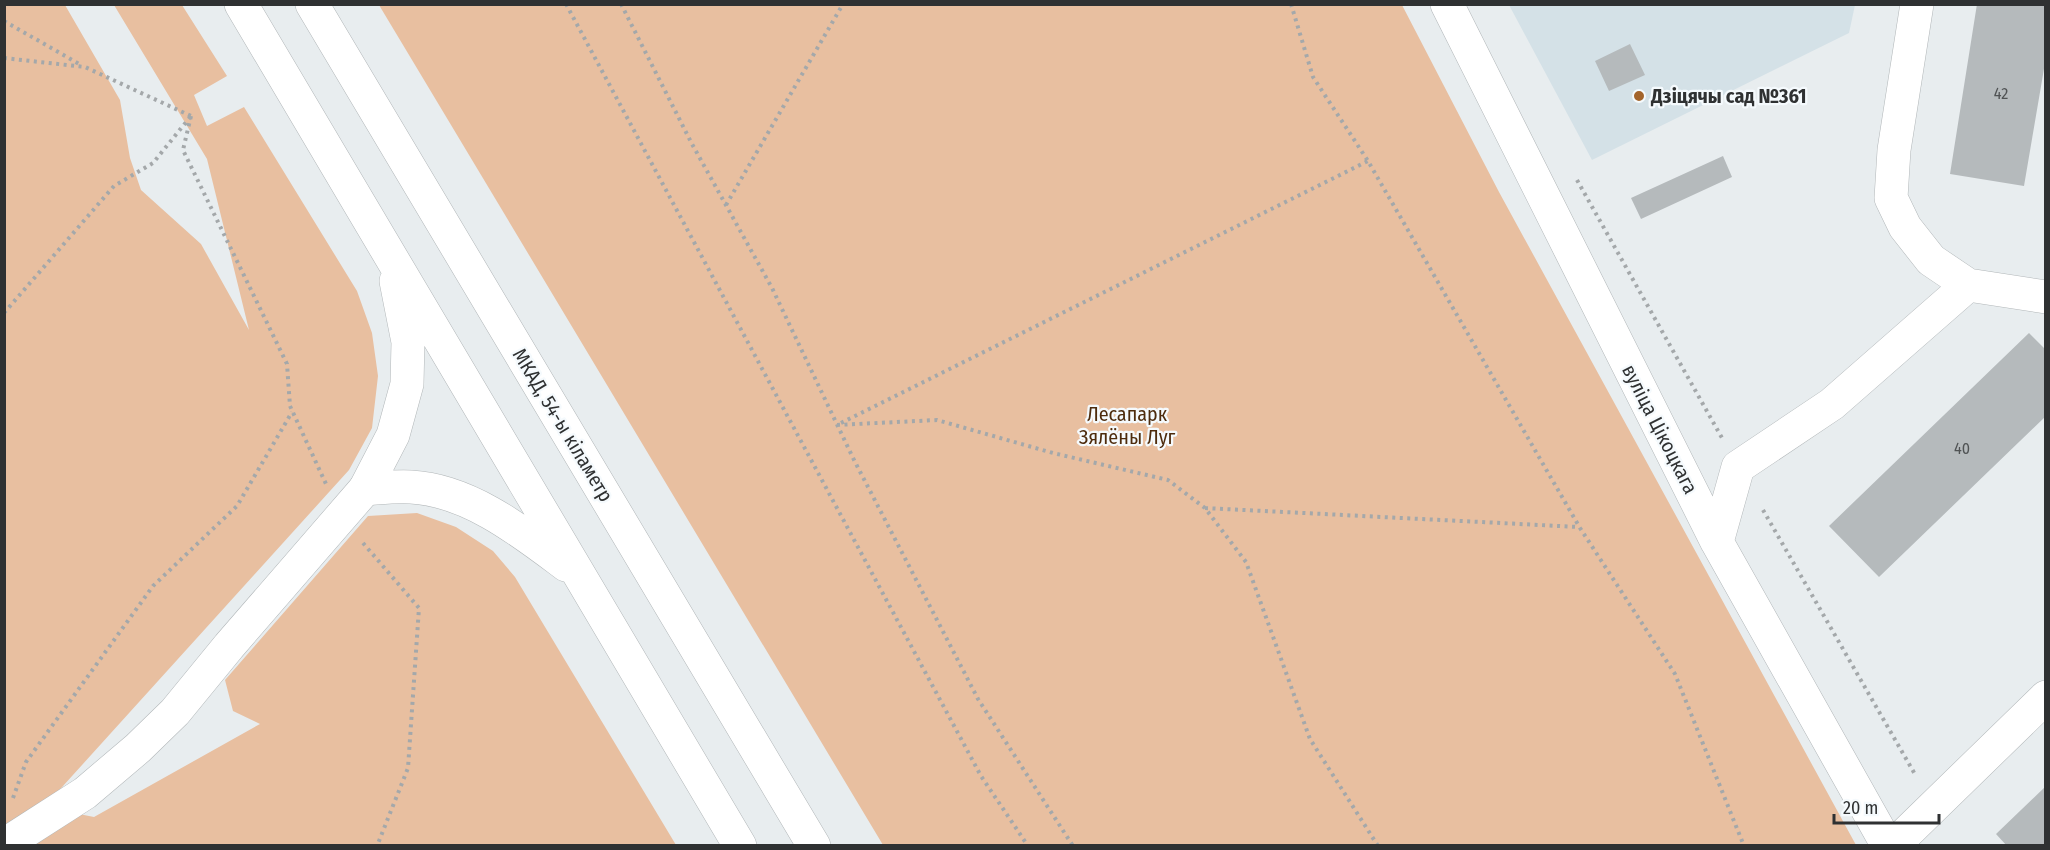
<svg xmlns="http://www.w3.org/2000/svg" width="2050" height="850" font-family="'Fira Sans Condensed',sans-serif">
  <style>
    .built { fill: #d4e1e7 }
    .green { fill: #e8bfa0 }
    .building { fill: #b5babc }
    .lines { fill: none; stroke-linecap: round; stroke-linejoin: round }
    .minor-casing { stroke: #b2b7b9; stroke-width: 34 }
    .highway-casing { stroke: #b2b7b9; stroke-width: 34 }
    .path { stroke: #a4a8aa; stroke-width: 4; stroke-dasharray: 3 4.5; stroke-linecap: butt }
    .minor { stroke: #fff; stroke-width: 33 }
    .highway { stroke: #fff; stroke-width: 33 }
    .poi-dot { fill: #a3642b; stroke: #f5fafd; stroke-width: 2 }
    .labels { text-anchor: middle; stroke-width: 4.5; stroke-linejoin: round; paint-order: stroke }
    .number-label { font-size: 16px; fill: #505354 }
    .poi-label { font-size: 20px; font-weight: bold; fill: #2f3132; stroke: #f5fafd; text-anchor: start }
    .park-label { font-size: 20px; fill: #4e2c0d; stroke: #f5fafd }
    .street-label { font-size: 20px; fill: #2f3132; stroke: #f5fafd }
  </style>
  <rect width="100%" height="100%" fill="#e8edef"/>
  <path class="built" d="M1509,5H1855L1849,33L1592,160Z"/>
  <path class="green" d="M5,5H65L120,100L130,158L141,190L201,244L249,330L207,159L114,5H182L227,76L194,95L207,126L244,107L357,291L372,333L378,376L372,428L349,470L44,807L94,817L260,724L233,711L225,680L368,516L417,513L456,527L493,551L515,577L676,845L5,846Z
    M379,5H1402L1499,192L1856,845H883Z"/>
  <path class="building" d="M1977,4H2046V57L2024,186L1950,174Z
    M1630,44L1645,75L1609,91L1595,61Z
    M1723,156L1732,177L1641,219L1631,198Z
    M2029,333L2046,350V416L1879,577L1829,526Z
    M2046,786V846H2007L1996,834Z"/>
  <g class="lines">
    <defs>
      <path id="minor" d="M1447,4L1717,542L1888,846
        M1917,4L1894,150L1891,198L1905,227L1931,260L1968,285L2046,297
        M1717,542L1738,467L1832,404L1968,285
        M4,845L85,793L138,748L175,712L229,646L365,489
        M1893,846L2046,697"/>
      <path id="highway" d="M241,4L740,846
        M312,4L814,846
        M365,489L393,435L407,384L408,342L396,281
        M365,489C380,488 396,486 411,487C469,490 522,532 566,565"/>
    </defs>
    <use href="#minor" class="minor-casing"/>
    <use href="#highway" class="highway-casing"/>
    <path class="path" d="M566,4L981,776L1028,846
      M621,4L692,144L772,288L854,460L978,699L1073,846
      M1291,4L1313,77L1368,161L1580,528L1675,674L1744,846
      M4,21L81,65
      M4,58L85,67L191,116
      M191,116L183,150L287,364L290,406L326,484
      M1577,180L1722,438
      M726,205L843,4
      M4,313L114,186L153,163L191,116
      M841,423L1368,161
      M837,425L937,420L1053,453L1168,480L1205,508L1246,562L1310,739L1378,846
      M1205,508L1579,527
      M1763,510L1916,776
      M363,543L419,608L408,768L377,846
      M13,798L26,762L153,586L237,506L292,412"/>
    <use href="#minor" class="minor"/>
    <use href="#highway" class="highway"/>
  </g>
  <circle class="poi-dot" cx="1639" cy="96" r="6"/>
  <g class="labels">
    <g class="number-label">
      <text x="2001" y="99">42</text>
      <text x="1962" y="454">40</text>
    </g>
    <g class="poi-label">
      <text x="1651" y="103">Дзіцячы сад №361</text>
    </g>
    <g class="park-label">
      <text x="1127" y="421">Лесапарк<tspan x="1127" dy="23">Зялёны Луг</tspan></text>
    </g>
    <g class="street-label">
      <text transform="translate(563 425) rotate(59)" y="7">МКАД, 54-ы кіламетр</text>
      <text transform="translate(1660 429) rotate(63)" y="7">вуліца Цікоцкага</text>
    </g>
  </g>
  <rect width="2050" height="850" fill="none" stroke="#2f3132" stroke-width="12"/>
  <path d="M1834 814v9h105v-9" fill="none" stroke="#2f3132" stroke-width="3"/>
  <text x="1843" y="814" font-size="18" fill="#2f3132" stroke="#f5fafd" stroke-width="4.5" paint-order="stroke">20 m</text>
</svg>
